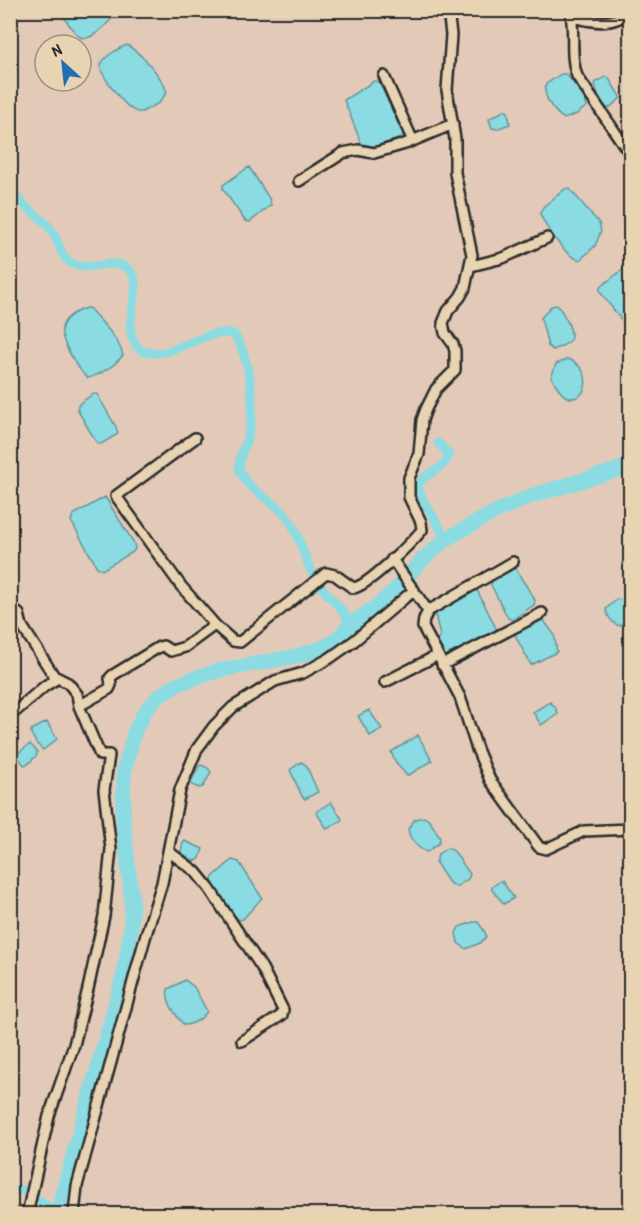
<svg xmlns="http://www.w3.org/2000/svg" width="641" height="1225" font-family="'Patrick Hand',sans-serif">
  <style>
    .water { fill: #8adbe2; stroke: #649599; stroke-width: 1.5 }
    .lines { fill: none; stroke-linecap: round; stroke-linejoin: round }
    .canal { stroke: #8adbe2; stroke-width: 9 }
    .river { stroke: #8adbe2; stroke-width: 15 }
    .minor-casing { stroke: #2b2b2b; stroke-width: 14 }
    .minor { stroke: #e8d3b2; stroke-width: 9 }
  </style>
  <rect width="100%" height="100%" fill="#e3cab8"/>
  <filter id="ink" filterUnits="userSpaceOnUse"><feTurbulence type="fractalNoise" baseFrequency=".0167" numOctaves="2"/><feDisplacementMap in="SourceGraphic" scale="12" xChannelSelector="R" yChannelSelector="G"/><feConvolveMatrix kernelMatrix="1 2 1 2 8 2 1 2 1" color-interpolation-filters="sRGB"/></filter>
  <g filter="url(#ink)">
    <path class="water" d="M60,11H116C112,20 92,43 80,37C73,33 65,18 60,11Z
      M127,45C142,54 161,75 167,92L159,103L142,112C137,112 137,113 133,110C125,106 98,73 101,65C104,56 119,48 127,45Z
      M561,74H566C573,83 584,94 587,106L577,114L564,119C554,112 542,97 546,84Z
      M605,77H608L621,98L608,109C602,104 596,92 595,83Z
      M374,81L379,82L403,134L401,138L368,150L362,145L344,100Z
      M505,110L508,112L510,124L496,129L492,128L489,119Z
      M249,167L269,198L271,205L250,222L245,221L223,189V185Z
      M569,188L599,223L601,231L595,246L580,260C566,258 545,226 540,214L543,207L565,189Z
      M625,268L630,270V326H626L600,292V287Z
      M557,305C562,311 575,331 570,340C568,345 558,347 553,350L548,346L541,318L551,306Z
      M86,308H89C101,322 118,337 123,355C116,365 100,375 88,378C81,373 77,366 73,359C58,335 54,319 86,308Z
      M568,359C598,371 585,407 565,396C559,392 555,383 551,377L556,364Z
      M93,394H97L116,427L118,434L101,444H98L95,440L77,409L79,404Z
      M105,497L134,543L135,549L133,552L102,570L97,567L71,521L73,515Z
      M510,568H515L535,600L534,605L512,620L508,618L491,585L492,580Z
      M474,589L477,590L497,630L446,659L443,658L435,642L440,636L435,614Z
      M617,599L621,600L630,610V617L620,626C612,624 607,616 606,609Z
      M542,618L554,634L557,652L531,665L515,635L516,631Z
      M550,702L555,707L558,714L541,725L533,712Z
      M369,710L382,729L370,736L358,716Z
      M47,722L57,739L43,750L36,743L31,733V730Z
      M418,735L432,761L407,776L395,761L391,752Z
      M30,744L37,751V755L28,764L24,765L18,757L17,754Z
      M301,762L306,765L318,792L305,799L302,796L290,770Z
      M201,765L208,768L211,772L203,787L199,788L192,785L191,782L199,766Z
      M331,802L342,819L341,821L327,829L316,812Z
      M424,817L430,821L440,838L439,843L427,852C418,849 409,839 408,829L415,819Z
      M185,841L203,849L200,858L197,861L192,860L181,852L183,843Z
      M447,848L454,851L470,874L468,879L456,887L449,883L436,863L438,854Z
      M232,860L239,862L262,898L243,919L239,920L225,906L211,885L213,877Z
      M500,881H502L514,898L504,904L492,890V887Z
      M473,922H478L485,932L486,937L480,943L466,949L458,943L456,933L459,927Z
      M185,980L194,987L207,1011C203,1019 192,1025 184,1025C176,1017 165,1000 168,989Z"/>
    <g class="lines">
      <path class="canal" d="M10,190C16,196 21,202 26,207C34,214 44,220 50,228C60,241 59,259 75,265C92,272 119,254 132,273C143,289 124,317 133,340C136,346 140,351 146,352C176,359 202,327 234,334C250,358 256,404 249,432C247,444 236,460 240,471C248,491 269,498 283,512C299,529 303,558 315,578C325,596 343,605 350,625
        M438,443L449,454C445,471 423,472 418,487C423,506 439,521 445,540
        M10,1189L23,1190L59,1214"/>
      <path class="river" d="M59,1214L61,1199L124,973L131,927L132,900L123,818L124,772L134,733L145,711L158,697L176,685L195,678L217,671L297,656L320,649L335,641L350,625L378,605L396,589L425,557L448,538L495,512L531,496L630,466"/>
      <defs>
        <path id="minor" d="M570,10C576,32 569,55 577,76L630,154
          M572,17C592,22 614,27 630,10
          M384,76L413,141
          M299,181L343,153L358,150L374,153L405,144L453,124
          M471,266L503,258L547,238
          M195,438L116,496L181,586L216,626
          M392,559L428,611L424,619L423,627L460,697L477,749L490,780L539,847L546,849L584,831L630,829
          M10,607L19,614L22,626L54,676L68,683L77,694L79,706
          M428,611L513,562
          M442,665L542,613
          M385,682L438,655
          M10,716L45,686L58,678
          M168,851L195,871L209,888L262,968L283,1010L282,1015L242,1041
          M27,1214L49,1116L74,1045L88,989L104,916L111,849L104,790L109,755H100L79,706L109,689L111,685L110,678L113,675L159,647L163,646L171,651L185,647L212,627L216,626L233,641L240,642L326,573L335,575L353,588C367,587 411,543 422,530L421,522L409,497V478L419,454L422,420L426,409L436,389L455,370V351L453,344L445,333L443,323L448,311L460,297L465,288L472,255L455,173V139L447,90L451,35L448,10
          M74,1214L77,1186L145,938L162,883L180,790L197,749L214,726L233,707L275,681L303,673L330,658L354,641L414,590"/>
      </defs>
      <use href="#minor" class="minor-casing"/>
      <use href="#minor" class="minor"/>
    </g>
  </g>
  <rect width="641" height="1225" fill="none" stroke="#e8d3b2" stroke-width="36"/>
  <rect x="18" y="18" width="605" height="1189" fill="none" stroke="#2b2b2b" stroke-width="2" filter="url(#ink)"/>
  <g transform="translate(63 63) rotate(333)"><circle r="28" fill="#e8d3b2" stroke="#9c907c" stroke-width="1.5"/>
  <path d="M0-4.5L10 22L0 15L-10 22Z" fill="#1f6fb2"/>
  <text y="-9" font-size="16" font-weight="bold" text-anchor="middle" fill="#2b2b2b">N</text>
  </g>
</svg>
